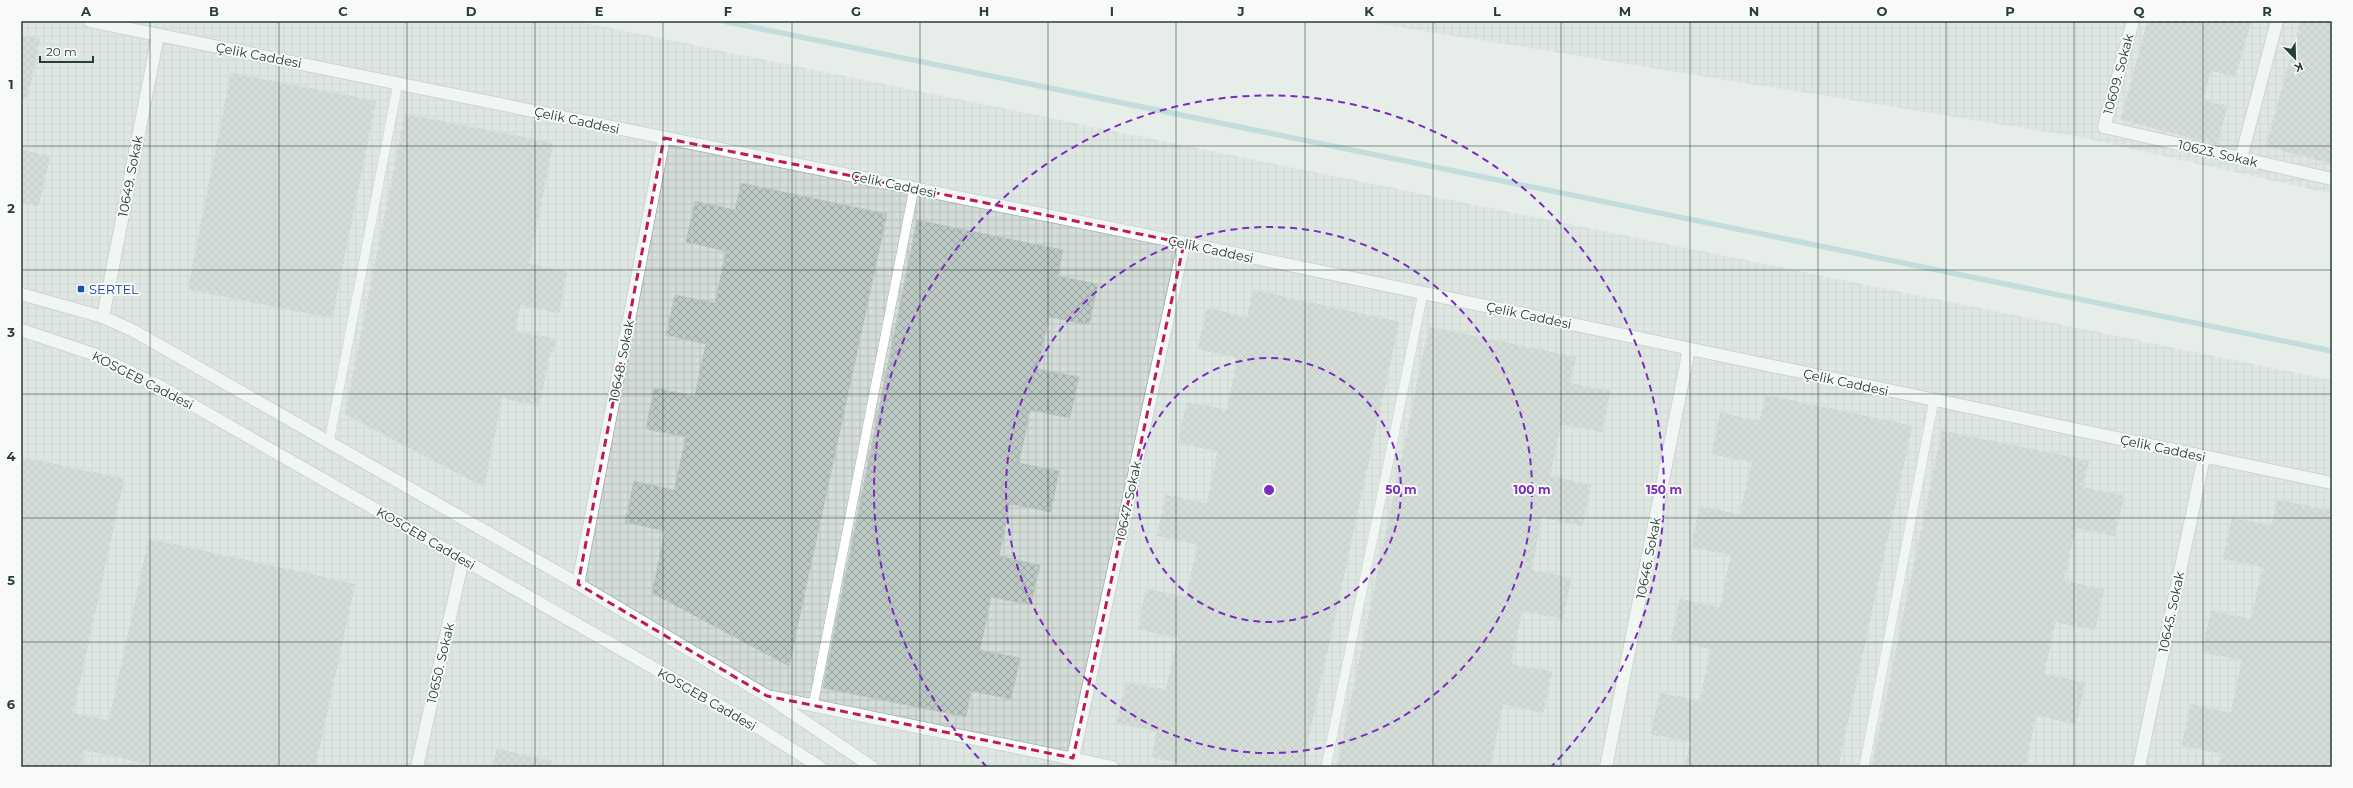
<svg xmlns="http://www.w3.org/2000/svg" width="2353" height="788" font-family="Montserrat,sans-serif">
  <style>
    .industrial { fill: url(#industrial-grid) }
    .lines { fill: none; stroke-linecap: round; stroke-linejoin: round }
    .stream { stroke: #95c7cc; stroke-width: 5.5 }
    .building { fill: url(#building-cross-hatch); stroke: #bac7c0 }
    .lane-casing { stroke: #aab6b0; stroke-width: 10 }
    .street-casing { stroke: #aab6b0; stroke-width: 14 }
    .secondary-casing { stroke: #a6b8b1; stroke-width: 14 }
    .lane { stroke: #fff; stroke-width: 9 }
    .street { stroke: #fff; stroke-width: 12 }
    .secondary { stroke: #fff; stroke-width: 12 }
    .marked { fill: none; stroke: #c2185b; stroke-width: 3; stroke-dasharray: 8 5; stroke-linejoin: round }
    .grid { fill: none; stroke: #273e36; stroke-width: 1; stroke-opacity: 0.55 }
    .ring { fill: none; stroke: #7b2cbf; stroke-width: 2; stroke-dasharray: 7 5 }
    .transit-dot { fill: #1a4fb4; stroke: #f7faf8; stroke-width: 1.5 }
    .labels { text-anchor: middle; stroke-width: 4; stroke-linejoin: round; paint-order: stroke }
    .street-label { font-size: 13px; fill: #273e36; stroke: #f7faf8 }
    .transit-label { font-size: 13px; fill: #164399; stroke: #f7faf8; text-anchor: start }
    .centre { fill: #7b2cbf; stroke: #f7faf8; stroke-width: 2 }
    .ring-label { font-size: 12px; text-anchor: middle; font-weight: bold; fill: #7b2cbf; stroke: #f7faf8; stroke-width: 4; stroke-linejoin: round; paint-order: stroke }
    .neatline { fill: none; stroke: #273e36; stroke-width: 1.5 }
    .grid-label { font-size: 13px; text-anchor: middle; font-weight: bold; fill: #273e36 }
  </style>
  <defs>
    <pattern id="industrial-grid" width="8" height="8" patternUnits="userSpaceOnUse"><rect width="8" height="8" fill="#d5ddd9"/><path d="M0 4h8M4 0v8" fill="none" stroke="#b7bfbb"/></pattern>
    <pattern id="building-cross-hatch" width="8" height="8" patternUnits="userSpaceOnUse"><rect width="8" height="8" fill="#bcc8c3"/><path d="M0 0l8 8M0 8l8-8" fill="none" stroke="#99a49f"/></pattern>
  </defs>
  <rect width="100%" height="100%" fill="#e7eeea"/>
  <path class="industrial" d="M21,21H576L2332,380V767H21Z
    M1362,21H2332V194L2079,137Z"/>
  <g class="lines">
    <path class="stream" d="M723,21L2332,351"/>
  </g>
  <path class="building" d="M2148,21H2251L2235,77L2211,70L2203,100L2227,106L2217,145L2121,119Z
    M2301,21H2332V164L2266,146Z
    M21,35L40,39L27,98L21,97Z
    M231,73L376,101L332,318L188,289Z
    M405,114L553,143L529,264L567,272L559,313L520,305L515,331L556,339L553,352H550L539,406L502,398L484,487L345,414Z
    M21,150L50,156L38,206L21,203Z
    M741,183L887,214L789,666L652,593L665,531L625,522L634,481L674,490L680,463L686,437L646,429L654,388L695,396L700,370L706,344L666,335L675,295L715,303L726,251L686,242L695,201L735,210Z
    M917,220L1063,250L1058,276L1098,284L1089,325L1049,317L1038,369L1079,377L1070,418L1030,410L1019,463L1059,471L1051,512L1010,504L999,556L1040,565L1031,605L991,597L980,650L1020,658L1011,699L971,691L966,717L823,688Z
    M1253,290L1399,322L1302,767H1197L1152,757L1157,731L1117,723L1126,682L1166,690L1178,638L1138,629L1146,589L1186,597L1198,544L1157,536L1166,495L1207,504L1218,451L1178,443L1187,402L1227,410L1238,358L1198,349L1207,308L1247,317Z
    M1429,327L1576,357L1570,383L1610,391L1602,432L1561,424L1550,476L1591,485L1582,526L1542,517L1531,570L1571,578L1563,619L1522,611L1511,664L1552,672L1543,713L1503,704L1490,767H1337Z
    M1766,395L1912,426L1838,767H1685L1691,742L1651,734L1660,693L1700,701L1711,649L1671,640L1680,599L1720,608L1731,555L1691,547L1700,506L1740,515L1752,462L1712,454L1720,413L1760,421Z
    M1942,431L2089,461L2083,487L2124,496L2115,536L2075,528L2064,581L2104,589L2095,630L2055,622L2044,674L2085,683L2076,724L2036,715L2025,767H1872Z
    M21,457L124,479L73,713L109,721L149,539L355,584L315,767H164L84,750L80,767H21Z
    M2277,500L2332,511V767H2219L2222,754L2182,745L2191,704L2231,713L2242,660L2202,652L2211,611L2251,619L2263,567L2223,559L2232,518L2272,526Z
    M497,749L552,761L551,767H493Z"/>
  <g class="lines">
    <defs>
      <path id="lane" d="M329,442L398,83
        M813,706L914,188
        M1326,767L1423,293
        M1864,767L1934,400"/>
      <path id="street" d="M2133,21L2104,127L2332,179
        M2241,158L2277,21
        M103,317L158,35
        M578,584L664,138
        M1073,758L1184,243
        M417,767L463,559
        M1606,767L1689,349
        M2139,767L2204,457"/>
      <path id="secondary" d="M90,21L1184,243L2332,483
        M21,294L103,317L134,331L578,584L767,696L872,767
        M21,330L93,354L161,387L757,727L820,767
        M772,697L1112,767"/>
    </defs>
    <use href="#lane" class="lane-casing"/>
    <use href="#street" class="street-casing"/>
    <use href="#secondary" class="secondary-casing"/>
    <use href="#lane" class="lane"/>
    <use href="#street" class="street"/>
    <use href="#secondary" class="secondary"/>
  </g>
  <path d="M0 0H2353V788H0ZM664,138L1184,243L1073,758L767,696L578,584Z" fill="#e7eeea" fill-opacity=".55" fill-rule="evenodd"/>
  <path class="marked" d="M664,138L1184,243L1073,758L767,696L578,584Z"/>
  <path class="grid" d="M150,21V767M279,21V767M407,21V767M535,21V767M663,21V767M792,21V767M920,21V767M1048,21V767M1176,21V767M1305,21V767M1433,21V767M1561,21V767M1690,21V767M1818,21V767M1946,21V767M2074,21V767M2203,21V767M21,146H2332M21,270H2332M21,394H2332M21,518H2332M21,642H2332"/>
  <g class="ring">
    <circle cx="1269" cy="490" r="132"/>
    <circle cx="1269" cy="490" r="263"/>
    <path d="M987 767A395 395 0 1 1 1551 767"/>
  </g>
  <rect class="transit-dot" x="77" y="285" width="8" height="8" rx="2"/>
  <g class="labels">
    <g class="street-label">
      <text transform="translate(259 55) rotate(11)" y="5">Çelik Caddesi</text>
      <text transform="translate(2118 74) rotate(-75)" y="5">10609. Sokak</text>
      <text transform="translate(577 120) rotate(12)" y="5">Çelik Caddesi</text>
      <text transform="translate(2218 153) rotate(13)" y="5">10623. Sokak</text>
      <text transform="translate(130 176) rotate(-79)" y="5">10649. Sokak</text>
      <text transform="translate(894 184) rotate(12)" y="5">Çelik Caddesi</text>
      <text transform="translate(1211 249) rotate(12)" y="5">Çelik Caddesi</text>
      <text transform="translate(1529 315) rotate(12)" y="5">Çelik Caddesi</text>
      <text transform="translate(621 361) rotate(-79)" y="5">10648. Sokak</text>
      <text transform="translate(143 380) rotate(27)" y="5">KOSGEB Caddesi</text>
      <text transform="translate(1846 382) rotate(12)" y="5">Çelik Caddesi</text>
      <text transform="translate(2163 448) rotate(12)" y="5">Çelik Caddesi</text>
      <text transform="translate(1128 501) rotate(-78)" y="5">10647. Sokak</text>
      <text transform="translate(426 538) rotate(30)" y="5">KOSGEB Caddesi</text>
      <text transform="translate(1648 558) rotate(-79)" y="5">10646. Sokak</text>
      <text transform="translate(2171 612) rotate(-78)" y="5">10645. Sokak</text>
      <text transform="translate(440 663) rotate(-77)" y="5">10650. Sokak</text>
      <text transform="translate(707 699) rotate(30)" y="5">KOSGEB Caddesi</text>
    </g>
    <g class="transit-label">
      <text x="89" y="294">SERTEL</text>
    </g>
  </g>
  <circle cx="1269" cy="490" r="6" class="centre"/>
  <g class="ring-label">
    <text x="1401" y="494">50 m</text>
    <text x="1532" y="494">100 m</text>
    <text x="1664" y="494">150 m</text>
  </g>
  <rect width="2353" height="788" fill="none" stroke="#f7faf8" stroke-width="44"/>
  <g transform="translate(2295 58) rotate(157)" stroke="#f7faf8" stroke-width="3" paint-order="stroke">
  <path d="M0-3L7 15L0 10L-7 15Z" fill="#273e36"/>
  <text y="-6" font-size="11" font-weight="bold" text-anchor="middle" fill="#273e36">K</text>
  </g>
  <path d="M40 56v6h53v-6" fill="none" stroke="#273e36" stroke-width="2"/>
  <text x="46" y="56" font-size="12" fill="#273e36" stroke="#f7faf8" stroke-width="3" paint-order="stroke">20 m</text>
  <rect x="22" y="22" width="2309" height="744" class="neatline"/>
  <g class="grid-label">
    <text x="86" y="16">A</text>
    <text x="214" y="16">B</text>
    <text x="343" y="16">C</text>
    <text x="471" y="16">D</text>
    <text x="599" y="16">E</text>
    <text x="728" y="16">F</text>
    <text x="856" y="16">G</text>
    <text x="984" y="16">H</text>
    <text x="1112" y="16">I</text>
    <text x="1241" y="16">J</text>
    <text x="1369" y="16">K</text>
    <text x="1497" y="16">L</text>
    <text x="1625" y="16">M</text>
    <text x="1754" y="16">N</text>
    <text x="1882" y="16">O</text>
    <text x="2010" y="16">P</text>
    <text x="2139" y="16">Q</text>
    <text x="2267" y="16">R</text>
    <text x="11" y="89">1</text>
    <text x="11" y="213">2</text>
    <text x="11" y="337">3</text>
    <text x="11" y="461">4</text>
    <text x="11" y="585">5</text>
    <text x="11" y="709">6</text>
  </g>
</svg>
